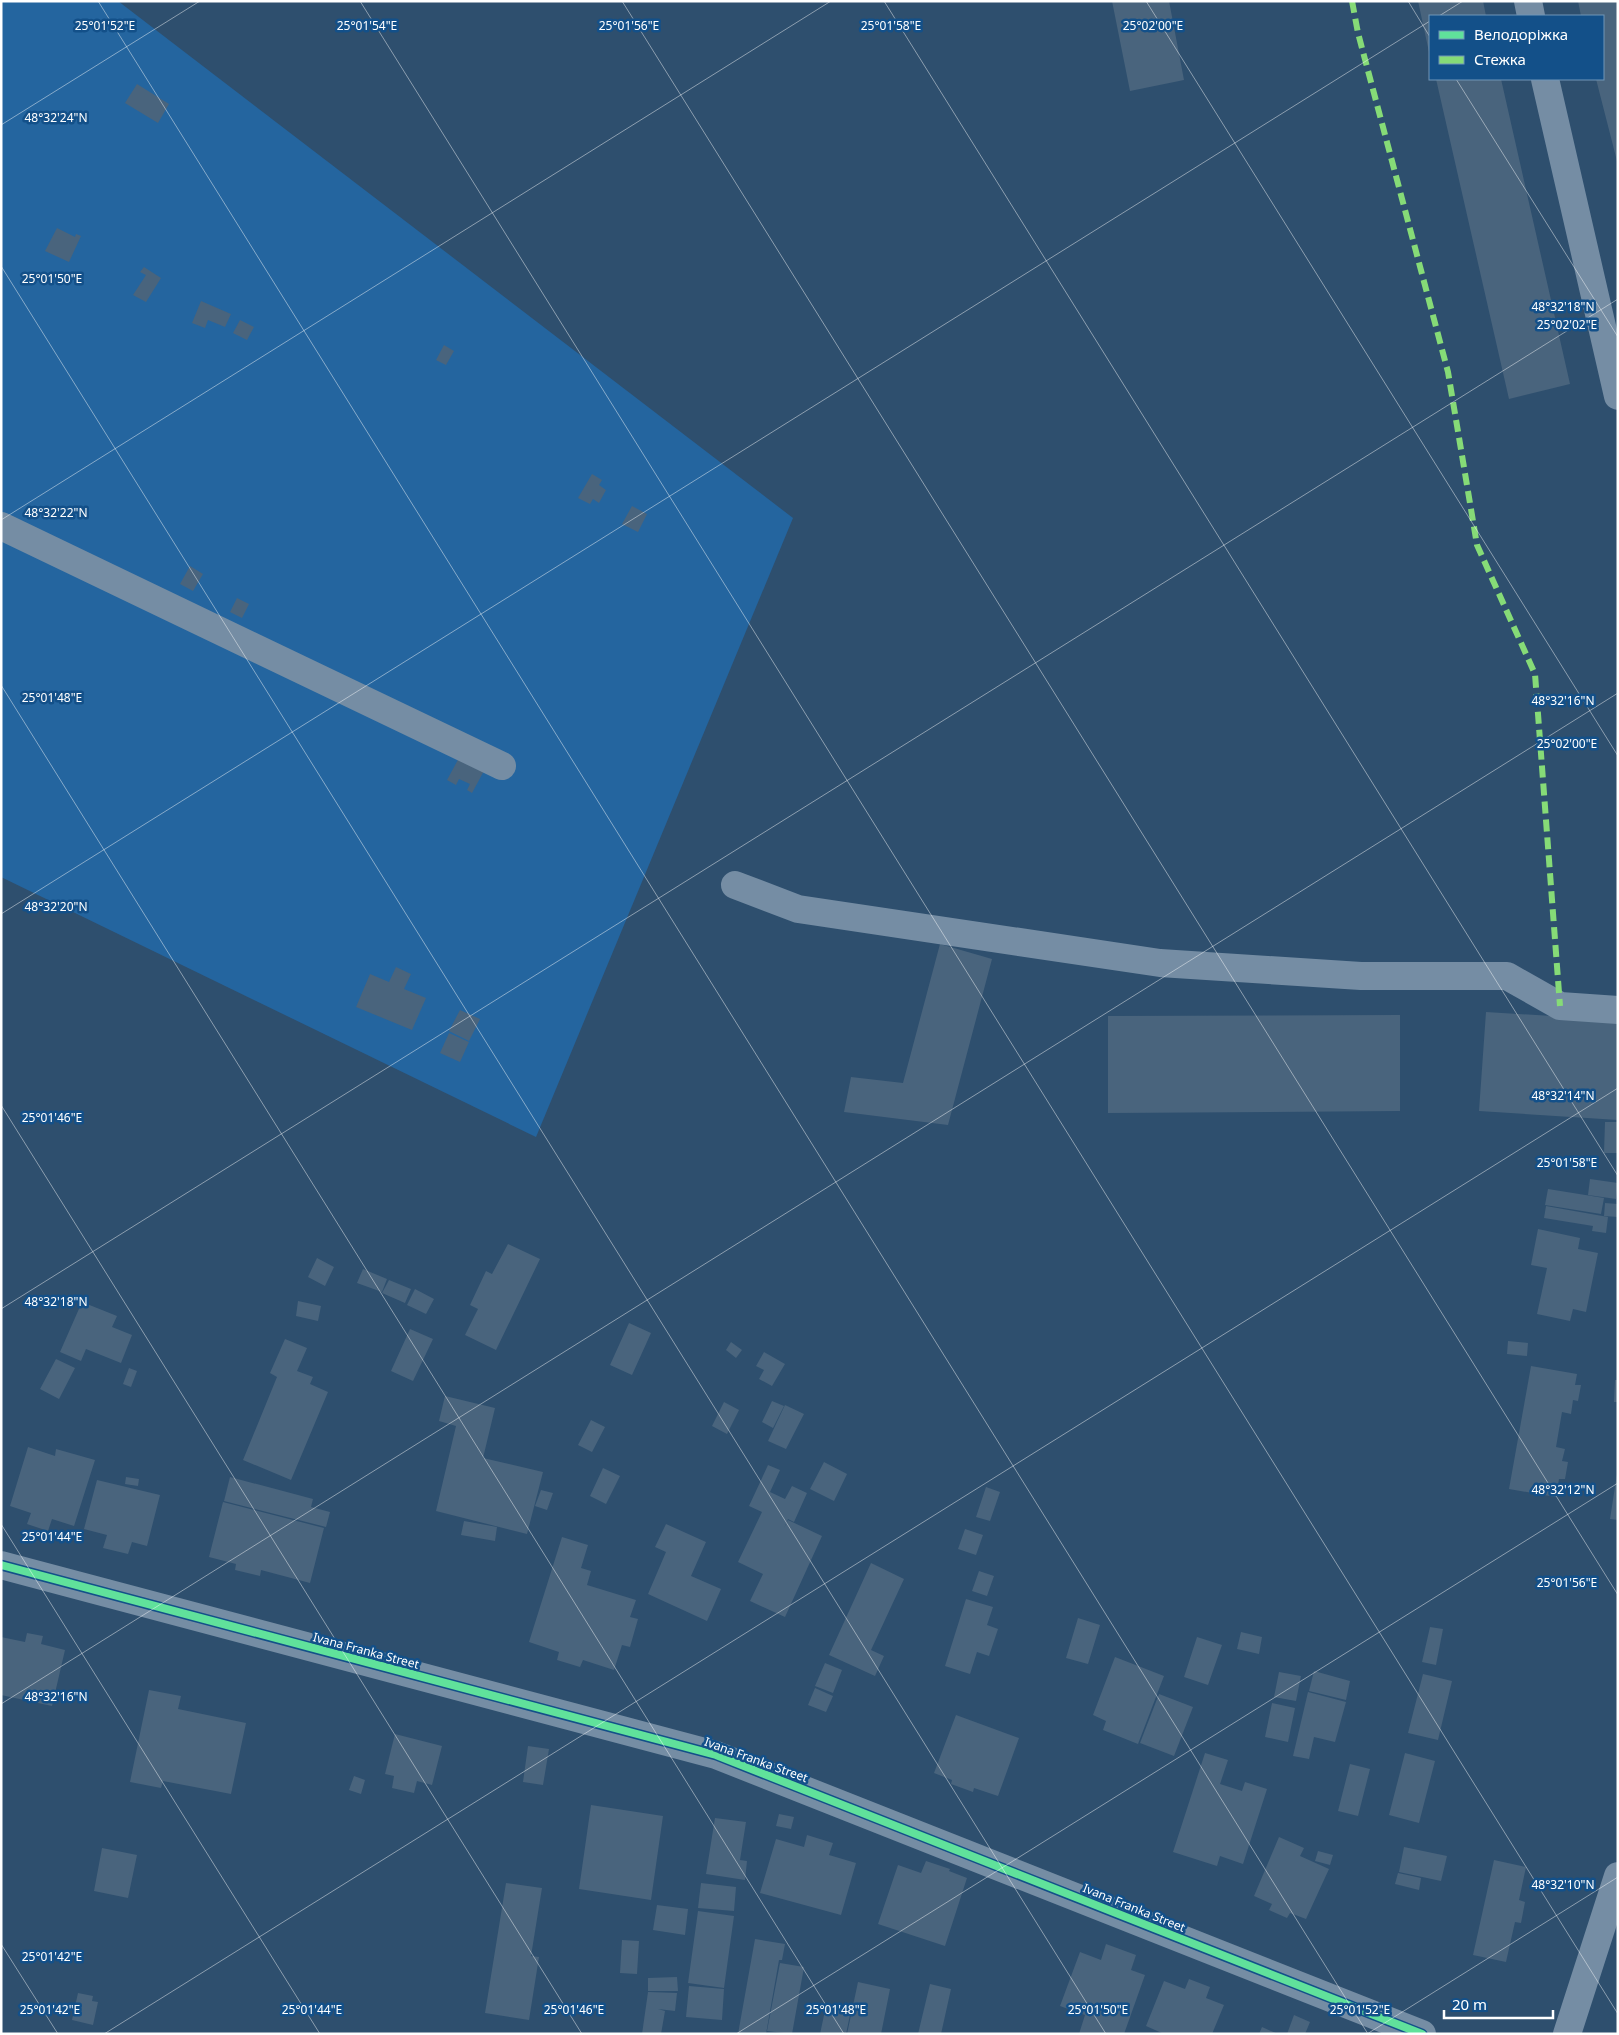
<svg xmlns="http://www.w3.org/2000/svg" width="1619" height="2035" font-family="'Noto Sans',sans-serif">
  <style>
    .green { fill: #24659f }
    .building { fill: #49647d }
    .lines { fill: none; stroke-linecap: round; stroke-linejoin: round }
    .minor { stroke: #758da4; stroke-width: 28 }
    .quiet { stroke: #86db77; stroke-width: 6; stroke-dasharray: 12 6; stroke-linecap: butt }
    .cycleway-casing { stroke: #135089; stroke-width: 11 }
    .cycleway { stroke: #60e19b; stroke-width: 8 }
    .ticks { fill: none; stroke: #fff; stroke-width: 1; stroke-opacity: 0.45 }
    .labels { text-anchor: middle; stroke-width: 5; stroke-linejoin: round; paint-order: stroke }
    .street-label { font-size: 12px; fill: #fff; stroke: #135089 }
    .ticks-label { font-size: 12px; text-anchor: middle; fill: #fff; stroke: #135089; stroke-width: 5; stroke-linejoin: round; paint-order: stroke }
  </style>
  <rect width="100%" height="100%" fill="#2e4f6e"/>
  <path class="green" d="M1,1H118L793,518L536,1137L1,877Z"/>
  <path class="building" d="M1112,1H1169L1184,80L1130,91Z
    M1418,1H1483L1486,16H1430L1429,52Z
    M1578,1H1618V165L1596,79H1603V16H1581Z
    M1436,79H1501L1570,384L1509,399Z
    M137,84L169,104L158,123L125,103Z
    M57,228L75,237L76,234L81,236L69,262L45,251Z
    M144,267L161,278L146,302L133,295L146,275L140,272Z
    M201,301L231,314L225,327L208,320L205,328L192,323Z
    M240,320L254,327L247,340L233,333Z
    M444,345L454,351L446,365L436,360Z
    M592,474L602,480L599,485L606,490L599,503L593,499L590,504L578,498Z
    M632,506L647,514L638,532L622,524Z
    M190,566L203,574L193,591L180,584Z
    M237,598L249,604L242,618L230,612Z
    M460,756L485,769L472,793L467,790L470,784L459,779L456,785L447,780Z
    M940,944L992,959L948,1125L844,1112L851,1077L903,1083Z
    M396,967L411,974L404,989L426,998L412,1030L356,1007L370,974L389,982Z
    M460,1010L480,1019L469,1041L449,1031Z
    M1486,1012L1618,1020V1120L1479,1111Z
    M1400,1015V1111L1108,1113V1016Z
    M449,1033L469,1042L460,1062L440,1053Z
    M1605,1122H1618V1153H1604Z
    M1590,1179L1618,1183L1616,1199L1588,1195Z
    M1548,1189L1604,1198L1601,1214L1545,1205Z
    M1605,1203L1618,1204V1217L1604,1216Z
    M1546,1206L1608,1217L1606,1233L1592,1231L1593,1226L1544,1218Z
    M1538,1229L1580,1238L1578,1249L1598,1253L1586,1312L1573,1309L1570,1321L1537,1314L1547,1268L1531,1265Z
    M508,1244L540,1259L496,1350L465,1335L478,1309L470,1305L486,1271L492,1274Z
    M317,1258L334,1267L325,1286L308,1277Z
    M363,1269L387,1279L382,1292L357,1283Z
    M389,1280L411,1289L405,1303L382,1293Z
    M415,1289L434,1299L426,1314L407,1305Z
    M298,1301L321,1306L318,1321L296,1316Z
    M82,1302L117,1316L112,1327L132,1335L121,1363L86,1349L81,1361L60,1352Z
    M629,1323L651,1333L632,1375L610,1365Z
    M410,1329L433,1339L413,1381L391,1371Z
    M285,1339L307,1348L297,1371L313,1377L310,1384L328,1392L291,1480L243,1460L277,1377L270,1373Z
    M1508,1341L1528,1343L1527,1356L1507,1354Z
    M731,1342L742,1350L736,1358L726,1350Z
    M764,1352L785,1364L772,1386L759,1379L764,1370L756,1366Z
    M56,1359L75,1368L59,1399L40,1389Z
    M1531,1366L1577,1374L1575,1385H1581L1578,1401L1573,1400L1571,1414L1562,1412L1556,1447L1565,1449L1562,1461L1568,1462L1565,1479H1559L1556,1497L1509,1489Z
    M129,1368L137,1371L131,1387L123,1384Z
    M1615,1380H1618V1402H1614Z
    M445,1396L495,1408L483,1458L543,1472L527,1534L436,1511L456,1426L439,1421Z
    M772,1401L784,1406L773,1428L762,1422Z
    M724,1402L739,1410L727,1434L712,1426Z
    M785,1405L804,1414L786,1449L768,1441Z
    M591,1420L605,1427L592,1452L578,1445Z
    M28,1447L55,1456L56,1449L95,1460L74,1526L52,1519L48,1531L27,1524L31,1513L10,1506Z
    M824,1462L847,1474L834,1501L810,1489Z
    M768,1465L780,1470L770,1492L785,1499L792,1486L807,1493L794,1522L788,1519L784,1528L788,1520L822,1536L785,1617L750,1601L763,1574L738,1562L762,1512L749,1506Z
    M603,1468L620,1476L606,1504L590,1496Z
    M1617,1474L1618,1475V1520L1610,1519Z
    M126,1477L139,1479L138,1486L125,1484Z
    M230,1477L313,1499L311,1507L330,1512L326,1527L224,1501Z
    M97,1480L160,1495L147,1546L132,1542L128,1554L103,1548L107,1535L84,1529Z
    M986,1487L1000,1492L990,1521L976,1517Z
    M541,1490L553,1493L547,1510L535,1506Z
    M223,1502L324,1528L310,1583L261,1570L260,1576L235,1570L236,1564L209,1557Z
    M464,1521L497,1527L495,1541L461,1535Z
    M666,1524L706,1542L691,1576L721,1589L707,1621L648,1594L666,1552L655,1547Z
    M965,1529L983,1535L976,1555L958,1549Z
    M562,1537L588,1545L581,1568L591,1571L587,1585L636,1600L630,1617L638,1619L630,1647L622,1645L614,1670L583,1660L580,1667L557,1660L559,1652L529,1642Z
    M871,1563L904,1579L871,1650L884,1656L875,1676L829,1655Z
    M979,1571L994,1576L987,1596L972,1591Z
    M966,1599L993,1607L987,1625L998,1629L989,1656L977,1652L970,1674L945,1666Z
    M1078,1618L1100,1625L1088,1664L1066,1658Z
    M1430,1627L1443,1629L1436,1665L1422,1662Z
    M1241,1632L1262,1637L1259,1654L1237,1649Z
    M27,1633L43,1636L41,1644L65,1650L52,1706L1,1695V1637L25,1642Z
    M1197,1637L1222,1645L1208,1685L1184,1677Z
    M1115,1657L1164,1676L1138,1744L1103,1730L1106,1721L1093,1715Z
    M825,1663L842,1670L833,1693L815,1686Z
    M1314,1671L1350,1681L1346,1700L1309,1691Z
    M1279,1672L1301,1676L1296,1701L1274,1697Z
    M1423,1674L1452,1681L1438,1740L1408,1733Z
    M815,1688L833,1696L826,1712L808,1705Z
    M149,1690L181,1696L178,1709L246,1723L231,1794L163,1781L161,1788L130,1782Z
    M1308,1692L1346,1702L1335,1742L1314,1737L1309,1759L1293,1756Z
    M1159,1694L1193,1707L1174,1756L1140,1743Z
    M1272,1703L1295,1708L1288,1742L1265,1737Z
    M956,1715L1019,1738L998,1796L974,1788L973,1792L951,1784L952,1780L934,1773Z
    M395,1734L442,1746L432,1785L417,1781L414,1793L392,1788L394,1776L385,1774Z
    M528,1746L549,1749L543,1785L523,1782Z
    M1205,1753L1228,1760L1220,1784L1242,1791L1245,1782L1267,1789L1243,1864L1220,1856L1217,1866L1173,1852Z
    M1405,1753L1435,1761L1419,1823L1389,1815Z
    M1350,1764L1370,1769L1358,1816L1338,1811Z
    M354,1776L365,1780L361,1794L349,1790Z
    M591,1805L663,1816L651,1900L579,1889Z
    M779,1814L794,1817L791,1829L776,1826Z
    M715,1818L746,1822L740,1860L747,1861L745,1880L706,1874Z
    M807,1835L833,1843L829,1855L856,1863L841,1915L760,1893L776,1839L804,1847Z
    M1279,1837L1304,1848L1300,1856L1329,1869L1306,1919L1290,1913L1287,1918L1269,1910L1272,1904L1254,1896Z
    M1404,1847L1447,1856L1441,1881L1399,1872Z
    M102,1848L137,1855L128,1898L94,1891Z
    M1318,1851L1333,1855L1330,1865L1315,1861Z
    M1494,1860L1526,1867L1519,1900L1525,1902L1521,1923L1515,1922L1506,1962L1473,1955Z
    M926,1861L950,1869L949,1871L967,1878L945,1946L878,1924L898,1865L921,1873Z
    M1398,1873L1421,1878L1419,1890L1395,1884Z
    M506,1883L542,1888L531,1956L539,1957L529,2020L485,2013Z
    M701,1883L736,1887L734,1911L698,1908Z
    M657,1905L688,1909L685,1935L653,1930Z
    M698,1911L734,1916L724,1988L688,1983Z
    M755,1939L785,1944L782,1960H779L766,2034H738Z
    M622,1940L639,1941L637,1974L620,1973Z
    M1106,1944L1136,1955L1131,1970L1145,1975L1124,2034H1079L1085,2015L1060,2006L1080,1952L1101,1960Z
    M780,1963L804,1967L792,2034L767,2031Z
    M677,1977L678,1991H648V1978Z
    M1189,1979L1210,1987L1206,1998L1224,2005L1212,2034H1164L1146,2026L1164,1981L1185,1989Z
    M858,1982L890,1989L881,2034H847Z
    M930,1984L951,1989L941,2034H918Z
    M689,1986L724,1989L722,2020L686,2017Z
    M648,1992L677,1993L675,2011L658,2009L665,2011L661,2034H642Z
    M78,1993L93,1996L92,2001L98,2002L93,2025L72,2020Z
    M826,2006L851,2010L846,2034H820Z
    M1294,2015L1310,2022L1305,2034H1287Z
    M1262,2027L1278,2034H1259Z"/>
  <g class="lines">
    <path class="minor" d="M1528,1L1531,16
      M1545,79L1618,396
      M1,526L502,766
      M735,885L798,909L1160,963L1361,976H1507L1560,1006L1618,1010
      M1,1565L716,1755L1422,2034
      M1567,2034L1618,1876"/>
    <path class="quiet" d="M1352,1L1358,33L1448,372L1477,545L1535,674L1560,1006"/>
    <defs>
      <path id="cycleway" d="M1,1565L716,1755L1422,2034"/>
    </defs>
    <use href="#cycleway" class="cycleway-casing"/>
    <use href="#cycleway" class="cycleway"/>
  </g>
  <path class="ticks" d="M98,1L1368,2034M360,1L1618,2014M622,1L1618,1595M884,1L1618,1176M1146,1L1618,756M1408,1L1430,37M1439,16L1463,1M1456,79L1618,337M1,125L200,1M1,266L1106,2034M1,520L831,1M1,685L844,2034M1,914L1430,21M1,1105L582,2034M1,1309L1618,299M1,1524L320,2034M1,1704L1618,693M1,1944L58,2034M104,2034L1618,1088M736,2034L1618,1483M1367,2034L1618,1877"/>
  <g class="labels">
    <g class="street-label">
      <text transform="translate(366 1651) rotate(15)" y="4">Ivana Franka Street</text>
      <text transform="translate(756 1760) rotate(20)" y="4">Ivana Franka Street</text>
      <text transform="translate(1134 1908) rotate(22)" y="4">Ivana Franka Street</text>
    </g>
  </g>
  <g class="ticks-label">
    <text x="367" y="30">25°01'54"E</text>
    <text x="1153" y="30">25°02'00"E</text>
    <text x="105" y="30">25°01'52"E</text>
    <text x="629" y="30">25°01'56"E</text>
    <text x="891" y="30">25°01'58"E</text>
    <text x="56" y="122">48°32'24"N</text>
    <text x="52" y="283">25°01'50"E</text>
    <text x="1563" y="311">48°32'18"N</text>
    <text x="1567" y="329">25°02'02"E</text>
    <text x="56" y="517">48°32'22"N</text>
    <text x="52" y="702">25°01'48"E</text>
    <text x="1563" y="705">48°32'16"N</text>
    <text x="1567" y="748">25°02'00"E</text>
    <text x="56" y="911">48°32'20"N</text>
    <text x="1563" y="1100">48°32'14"N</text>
    <text x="52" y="1122">25°01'46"E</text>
    <text x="1567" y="1167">25°01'58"E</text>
    <text x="56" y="1306">48°32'18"N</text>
    <text x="1563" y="1494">48°32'12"N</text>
    <text x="52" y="1541">25°01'44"E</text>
    <text x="1567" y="1587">25°01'56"E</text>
    <text x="56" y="1701">48°32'16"N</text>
    <text x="1563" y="1889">48°32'10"N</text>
    <text x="52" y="1961">25°01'42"E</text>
    <text x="50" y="2014">25°01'42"E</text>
    <text x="312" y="2014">25°01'44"E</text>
    <text x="574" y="2014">25°01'46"E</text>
    <text x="836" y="2014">25°01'48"E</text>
    <text x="1098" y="2014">25°01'50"E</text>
    <text x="1360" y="2014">25°01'52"E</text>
  </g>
  <rect width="1619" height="2035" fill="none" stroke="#ffffff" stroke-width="5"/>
  <rect x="1429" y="15" width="175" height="65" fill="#135089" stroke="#7196b8"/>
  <rect x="1439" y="31" width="25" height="8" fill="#60e19b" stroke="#7196b8"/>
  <text x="1474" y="40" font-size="15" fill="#ffffff">Велодоріжка</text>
  <rect x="1439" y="56" width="25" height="8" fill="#86db77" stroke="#7196b8"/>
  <text x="1474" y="65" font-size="15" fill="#ffffff">Стежка</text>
  <path d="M1444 2010v8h109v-8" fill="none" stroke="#ffffff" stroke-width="2.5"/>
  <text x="1452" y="2010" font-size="15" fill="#ffffff" stroke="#135089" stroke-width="4" paint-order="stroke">20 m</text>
</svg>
